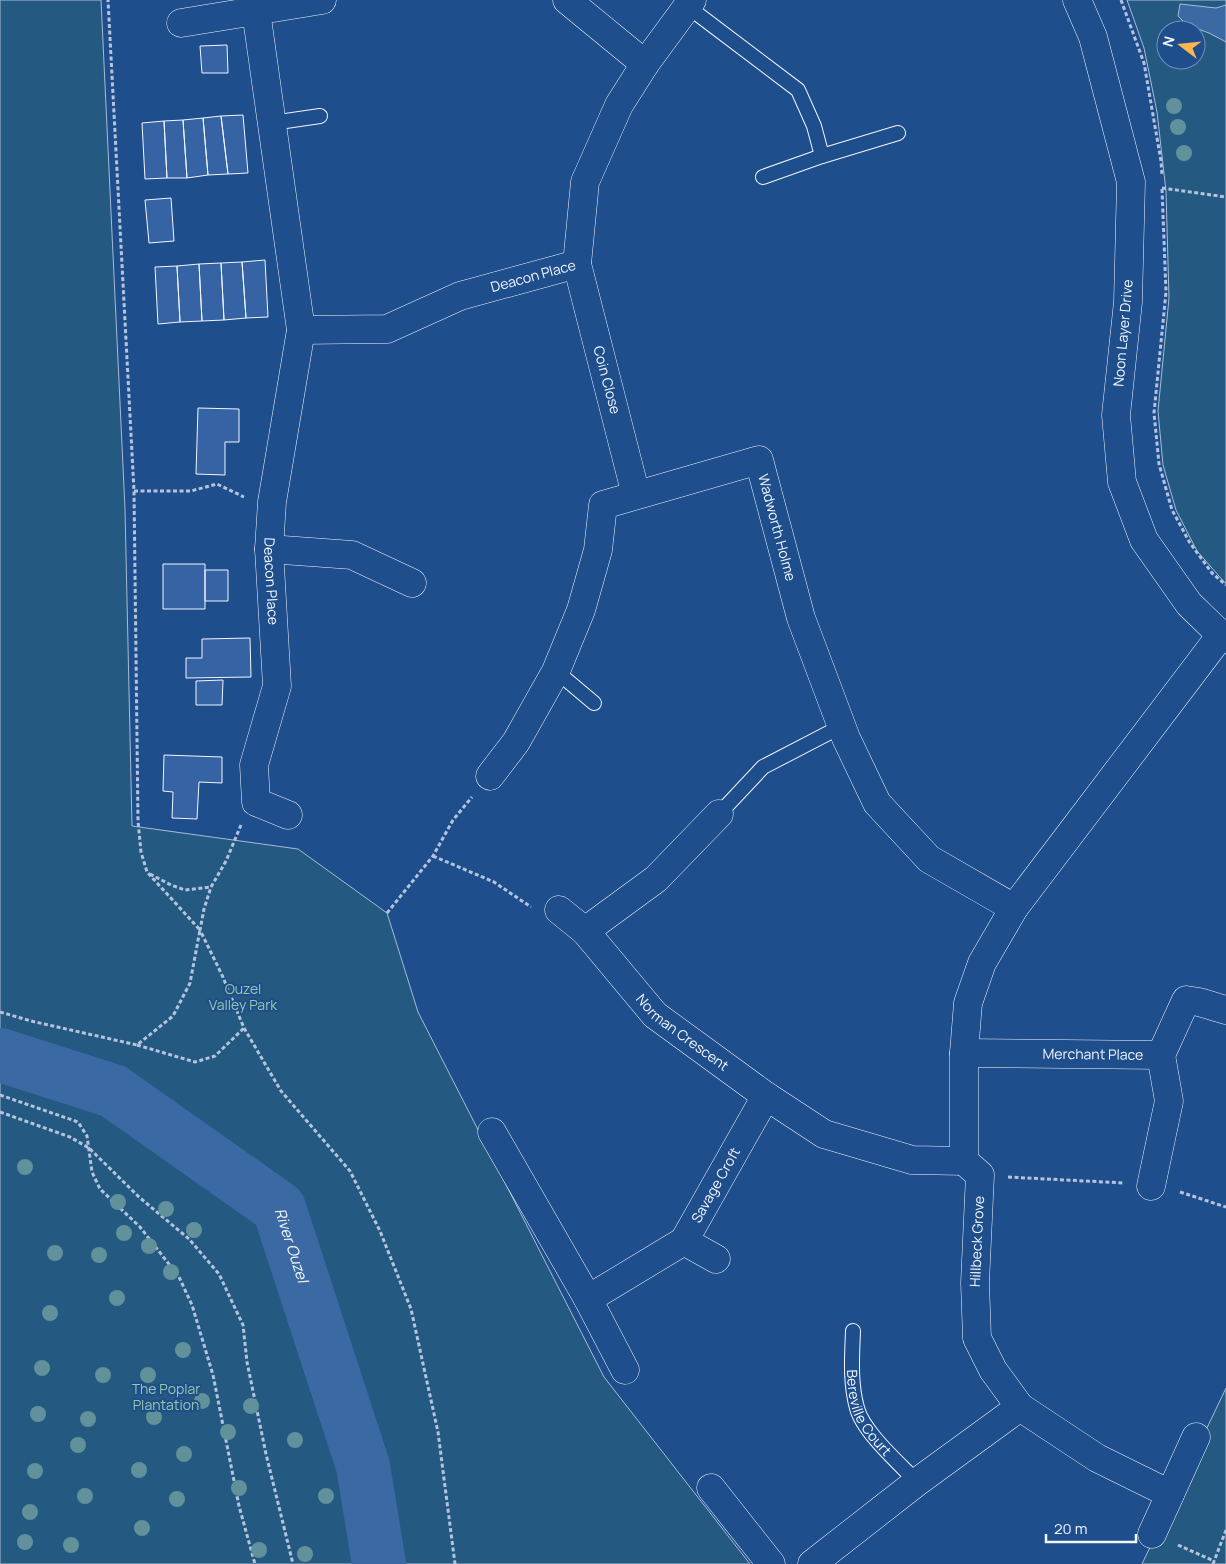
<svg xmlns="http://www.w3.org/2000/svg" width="1226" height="1564" font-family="Manrope,sans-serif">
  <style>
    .green { fill: #245a82; stroke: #a8bbd7; fill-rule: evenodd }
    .water { fill: #3b69a3; stroke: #a8bbd7 }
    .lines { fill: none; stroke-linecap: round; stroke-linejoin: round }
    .river { stroke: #3b69a3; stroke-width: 54 }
    .building { fill: #3563a3; stroke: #f2f6ff }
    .service-casing { stroke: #f2f6ff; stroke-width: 16 }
    .minor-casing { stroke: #f2f6ff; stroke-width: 29 }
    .path { stroke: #b3c4dc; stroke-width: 3; stroke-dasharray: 4 2.5; stroke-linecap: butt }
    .service { stroke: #1f4e8c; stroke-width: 14 }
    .minor { stroke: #1f4e8c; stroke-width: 28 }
    .tree { fill: #61919a }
    .labels { text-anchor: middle; stroke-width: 4; stroke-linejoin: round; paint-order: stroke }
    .street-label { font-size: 14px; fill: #f2f6ff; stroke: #1f4e8c }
    .park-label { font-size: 14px; fill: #97c8a6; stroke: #1f4e8c }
    .water-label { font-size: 15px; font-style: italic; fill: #f2f6ff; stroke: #1f4e8c }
  </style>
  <rect width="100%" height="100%" fill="#1f4e8c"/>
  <path class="green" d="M0,0H101L125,509L132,826L298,849L387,913L418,1012L604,1377L750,1564H0Z
    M1127,0H1226V584L1197,551L1176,510L1163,465L1158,411L1169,298L1166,191L1157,112L1144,48ZM1166,30H1196V60H1166Z
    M1226,1388V1564H1142Z"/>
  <path class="water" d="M1180,4L1216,8L1226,5V42L1209,33L1187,25L1178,16Z"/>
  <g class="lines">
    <path class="river" id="s1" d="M0,1055L113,1091L279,1208L363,1466L379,1564"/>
  </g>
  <path class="building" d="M227,45L228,73H202L200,46Z
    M243,115L248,173L228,174L221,116Z
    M221,116L228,174L208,175L203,118Z
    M203,118L208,175L187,178L183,120Z
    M183,120L187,178H167L164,121Z
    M164,121L167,178L145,179L142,123Z
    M171,198L174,241L149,243L145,200Z
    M265,260L268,317L246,318L242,262Z
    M242,262L246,318L224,320L221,263Z
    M221,263L224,320L202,321L199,264Z
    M199,264L202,321L180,322L177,266Z
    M177,266L180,322L158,324L155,267Z
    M198,408L239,409V442H225V475L196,474Z
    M163,564H205V609H163Z
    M205,570H228V601H205Z
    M250,638L251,677L186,678V658H202V639Z
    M223,680L222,705H196V681Z
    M164,755L222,757V783L199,782L197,819L172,818L173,792L163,791Z"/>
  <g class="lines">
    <defs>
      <g id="service">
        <path d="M687,6L798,90L814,126L822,156"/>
        <path d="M272,123L320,116"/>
        <path d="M763,177L822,156L898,133"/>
        <path d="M556,671L594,703"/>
        <path d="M719,814L763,767L842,726"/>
        <path id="s2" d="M853,1331C852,1356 850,1383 857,1408C863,1432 900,1464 917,1482"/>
      </g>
      <g id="minor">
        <path d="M567,0L645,64"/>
        <path d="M1077,0L1093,37L1131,182L1128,302L1116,415L1122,482L1144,540L1189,604L1221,635L1226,639"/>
        <path id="s3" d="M256,11L301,330L272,502L269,549L277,686L254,765L256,802L288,815"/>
        <path d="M181,23L322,0"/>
        <path id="s4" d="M301,330L387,329L460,296L577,264"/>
        <path d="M636,495L577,264L585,182L619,105L645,64L692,0"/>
        <path d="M269,549L352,555L412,583"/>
        <path id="s5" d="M490,776L516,742L556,671L581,610L598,550L603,505L759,460L801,618L846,738L877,803L929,859L1014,908"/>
        <path id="s6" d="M719,814L656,879L585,931L655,1015L766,1096L824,1134L912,1160L964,1161"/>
        <path d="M559,910L585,931"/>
        <path id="s7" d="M964,1053L1161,1055L1186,1000L1199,1002L1226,1010"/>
        <path d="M492,1132L588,1299"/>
        <path d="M1151,1186L1169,1101L1161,1055"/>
        <path id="s8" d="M716,1259L684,1241L766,1096"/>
        <path d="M625,1370L588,1299L684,1241"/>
        <path d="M711,1488L771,1564"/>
        <path id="s9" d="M1170,1494L1097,1458L1020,1407L993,1370L977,1338L975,1283L980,1175L964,1161V1053L968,1003L982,963L1014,908L1221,635"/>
        <path d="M1152,1534L1196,1437"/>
        <path d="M812,1564L917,1482L1020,1407"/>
      </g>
    </defs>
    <use href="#service" class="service-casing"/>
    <use href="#minor" class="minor-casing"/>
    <path class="path" d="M1121,0L1144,63L1161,161L1162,175
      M1162,188L1226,197
      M1162,189L1166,292L1154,413L1159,464L1172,510L1190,543L1212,573L1226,585
      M134,491H191L217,484L244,497
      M241,825L226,861L211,887L204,909L200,930L222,975L244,1028L281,1091L350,1171L380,1231L411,1309L438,1432L455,1564
      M433,856L494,882L531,907
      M150,874L171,885L185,890L211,887
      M387,913L433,856L453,820L472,797
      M0,1012L31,1021L137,1045L173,1016L190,983L200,930L147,872L141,852L138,821L134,491L108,0
      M137,1045L195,1062L215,1056L244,1028
      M0,1095L78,1122L87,1136L92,1172L100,1189L140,1227L179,1277L192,1305L213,1375L239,1506L255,1564
      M0,1112L70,1137L89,1148L139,1197L189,1239L219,1274L243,1325L247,1362L266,1454L293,1564
      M1008,1177L1124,1183
      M1180,1192L1226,1207
      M1178,1545L1214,1561
      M1213,1564L1226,1530"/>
    <use href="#service" class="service"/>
    <use href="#minor" class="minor"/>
  </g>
  <g class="tree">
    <circle cx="1174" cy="106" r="8"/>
    <circle cx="1178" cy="127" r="8"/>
    <circle cx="1184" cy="153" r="8"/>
    <circle cx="25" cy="1167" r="8"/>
    <circle cx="118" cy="1202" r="8"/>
    <circle cx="166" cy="1209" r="8"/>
    <circle cx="194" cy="1230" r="8"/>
    <circle cx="124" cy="1233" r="8"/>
    <circle cx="149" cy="1246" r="8"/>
    <circle cx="55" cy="1253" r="8"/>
    <circle cx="99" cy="1255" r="8"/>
    <circle cx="171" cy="1272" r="8"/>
    <circle cx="117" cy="1298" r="8"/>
    <circle cx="50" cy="1313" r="8"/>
    <circle cx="183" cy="1350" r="8"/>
    <circle cx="42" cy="1368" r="8"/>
    <circle cx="103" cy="1375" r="8"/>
    <circle cx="148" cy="1375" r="8"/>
    <circle cx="202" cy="1401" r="8"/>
    <circle cx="251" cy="1406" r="8"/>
    <circle cx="38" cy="1414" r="8"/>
    <circle cx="154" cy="1417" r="8"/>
    <circle cx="88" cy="1419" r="8"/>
    <circle cx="228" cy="1432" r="8"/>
    <circle cx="295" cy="1440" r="8"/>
    <circle cx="78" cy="1445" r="8"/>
    <circle cx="184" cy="1454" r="8"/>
    <circle cx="139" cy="1470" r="8"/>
    <circle cx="35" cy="1471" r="8"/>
    <circle cx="239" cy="1488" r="8"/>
    <circle cx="85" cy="1496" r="8"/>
    <circle cx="326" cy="1496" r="8"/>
    <circle cx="177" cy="1499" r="8"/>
    <circle cx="30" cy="1512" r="8"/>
    <circle cx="142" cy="1528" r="8"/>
    <circle cx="25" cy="1542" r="8"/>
    <circle cx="71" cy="1545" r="8"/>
    <circle cx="259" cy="1550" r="8"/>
    <circle cx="305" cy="1554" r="8"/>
  </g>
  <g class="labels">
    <g class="street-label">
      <text dy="5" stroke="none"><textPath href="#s4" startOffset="242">Deacon Place</textPath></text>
      <text transform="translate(1123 333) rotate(-85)" y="5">Noon Layer Drive</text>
      <text transform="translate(607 380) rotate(75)" y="5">Coin Close</text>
      <text dy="5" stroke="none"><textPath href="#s5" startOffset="530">Wadworth Holme</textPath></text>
      <text dy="5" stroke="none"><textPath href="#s3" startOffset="576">Deacon Place</textPath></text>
      <text dy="5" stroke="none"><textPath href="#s6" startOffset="320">Norman Crescent</textPath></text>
      <text dy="5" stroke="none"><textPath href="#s7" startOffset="129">Merchant Place</textPath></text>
      <text dy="5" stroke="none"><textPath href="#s8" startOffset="101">Savage Croft</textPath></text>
      <text dy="5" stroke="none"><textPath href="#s9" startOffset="352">Hillbeck Grove</textPath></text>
      <text dy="5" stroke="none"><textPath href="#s2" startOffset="86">Bereville Court</textPath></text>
    </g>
    <g class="park-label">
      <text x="243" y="994">Ouzel<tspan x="243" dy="16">Valley Park</tspan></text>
      <text x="166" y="1394">The Poplar<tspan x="166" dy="16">Plantation</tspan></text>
    </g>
    <g class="water-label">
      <text dy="5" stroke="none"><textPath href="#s1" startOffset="361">River Ouzel</textPath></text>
    </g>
  </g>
  <g transform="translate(1181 45) rotate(286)"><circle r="24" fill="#1f4e8c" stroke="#7391ba"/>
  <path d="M0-4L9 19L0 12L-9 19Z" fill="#ffb74d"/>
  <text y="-8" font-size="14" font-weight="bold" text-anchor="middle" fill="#f2f6ff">N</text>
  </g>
  <path d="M1046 1534v8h90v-8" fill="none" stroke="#f2f6ff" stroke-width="2.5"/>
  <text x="1054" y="1534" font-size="15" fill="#f2f6ff" stroke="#1f4e8c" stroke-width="4" paint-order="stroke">20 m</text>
</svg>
